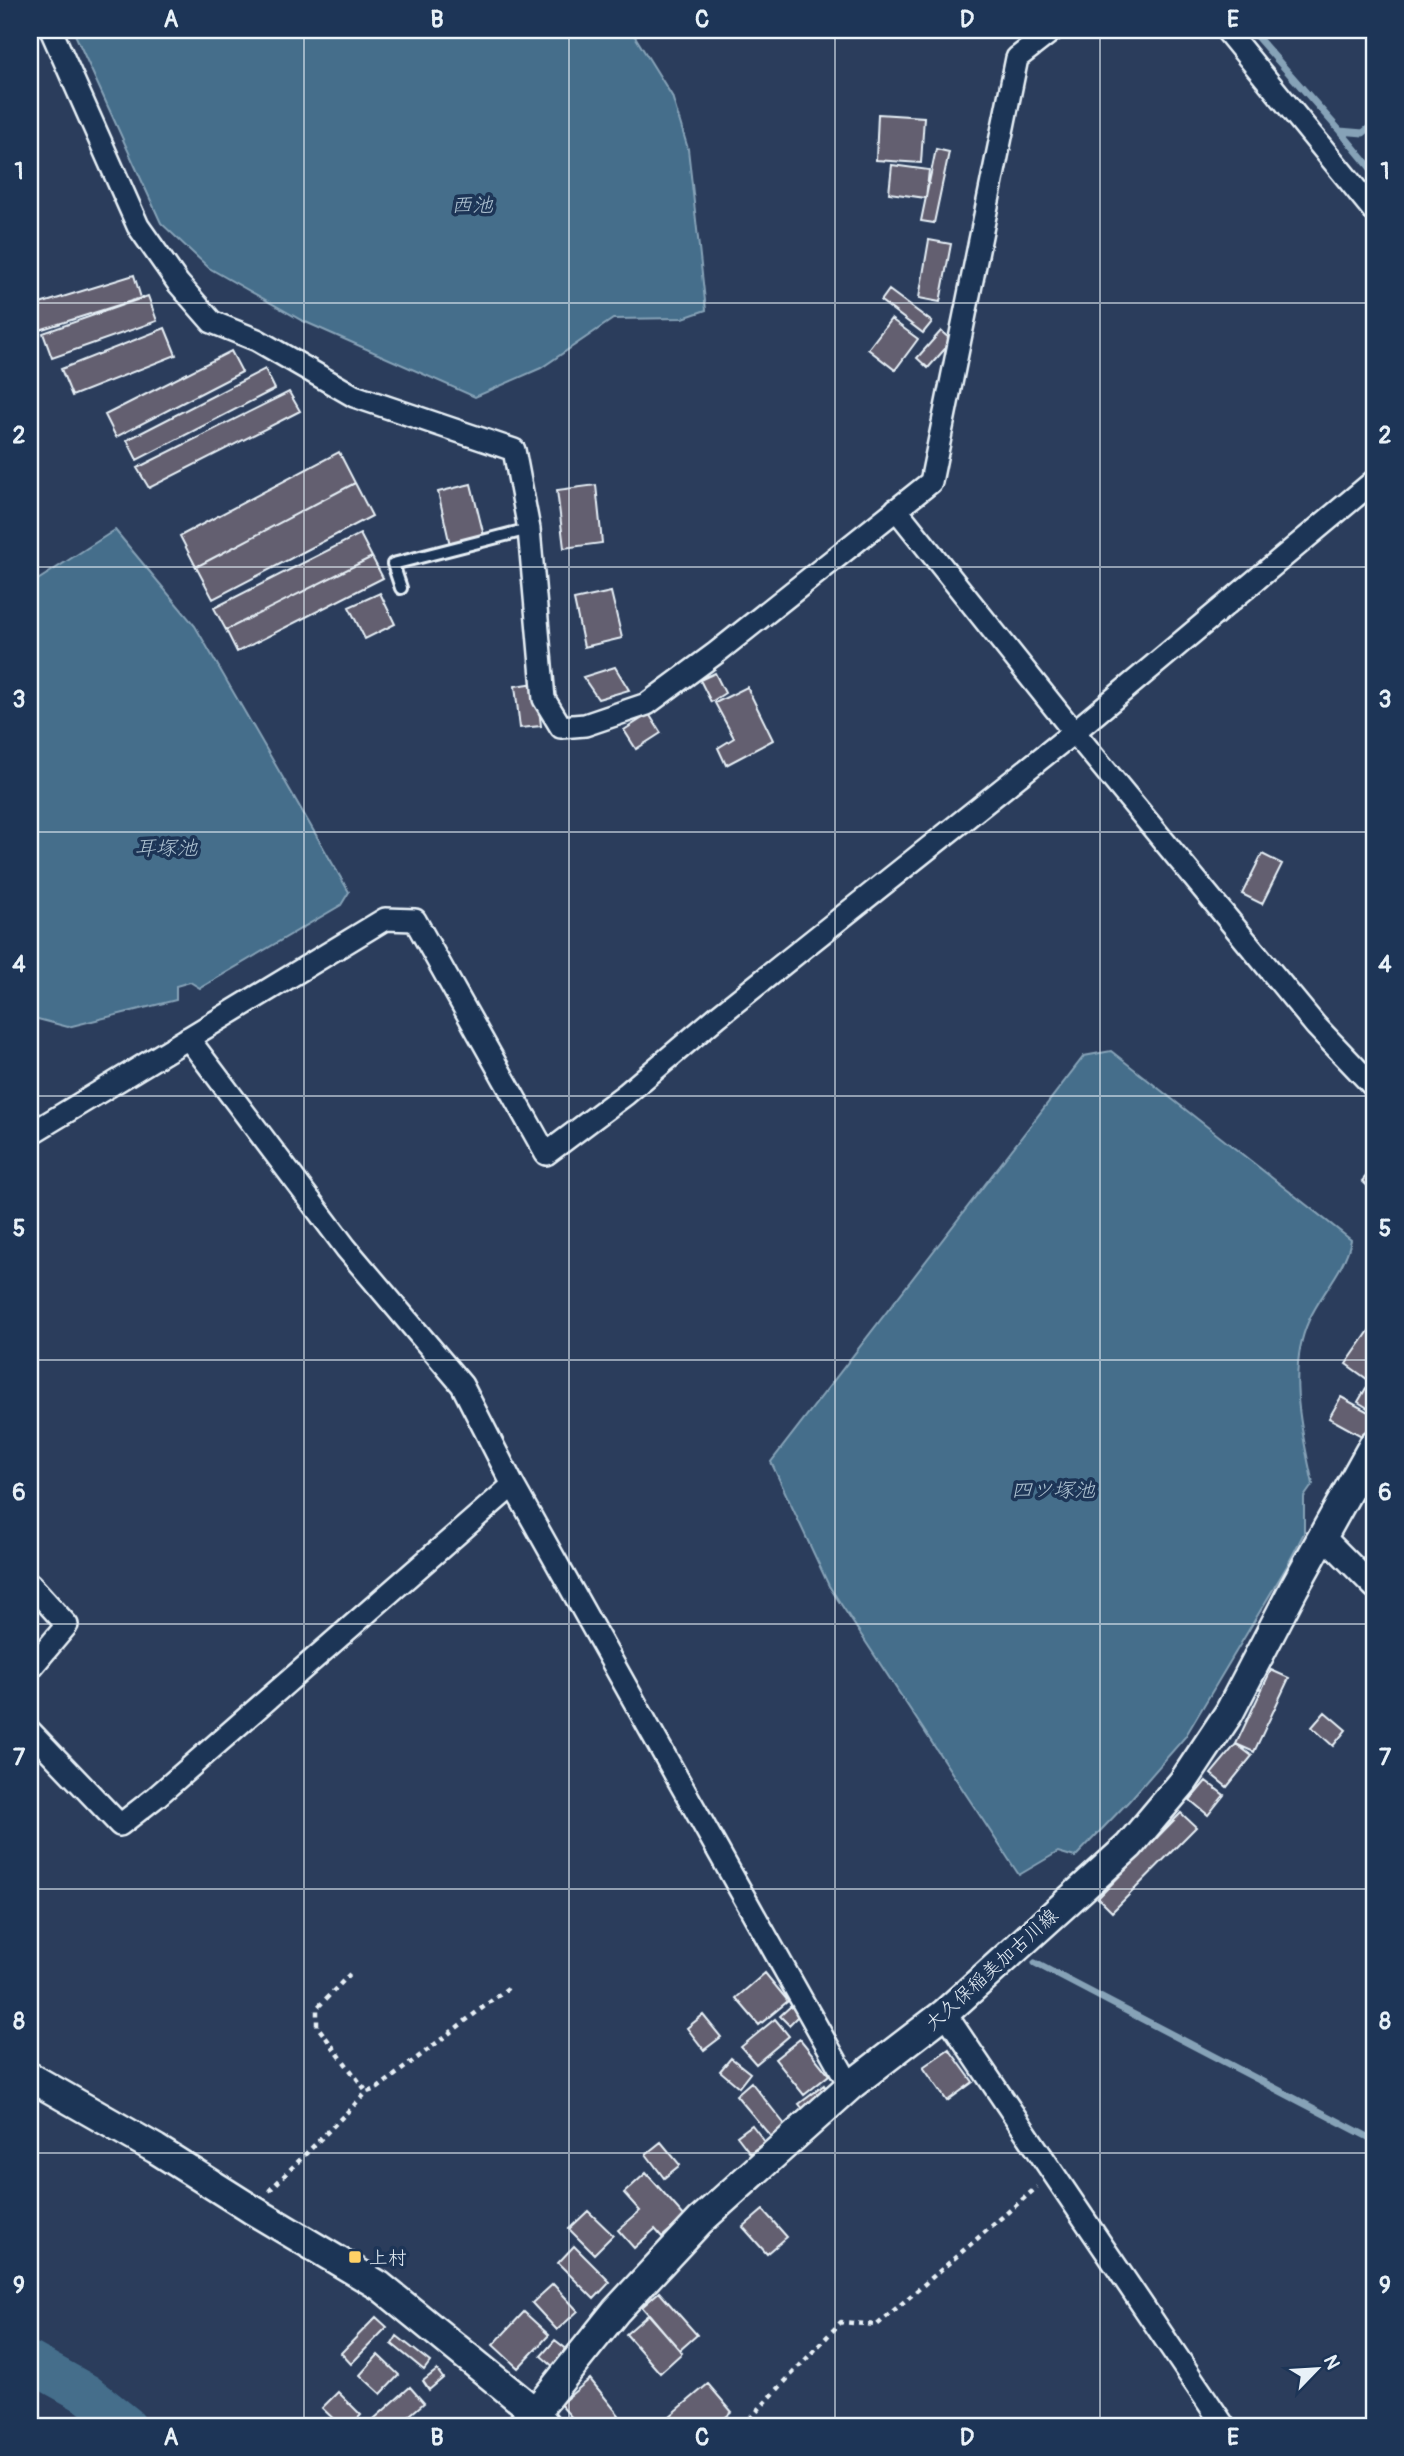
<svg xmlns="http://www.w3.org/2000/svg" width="1404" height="2456" font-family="Pangolin,'Klee One',sans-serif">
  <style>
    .water { fill: #446e8b; stroke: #86a2b7; stroke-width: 2 }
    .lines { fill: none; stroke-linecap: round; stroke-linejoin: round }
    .stream { stroke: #86a2b7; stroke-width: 7 }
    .river { stroke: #446e8b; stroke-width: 40 }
    .building { fill: #635f70; stroke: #e8f1f8; stroke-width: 2 }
    .lane-casing { stroke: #e8f1f8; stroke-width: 16 }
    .street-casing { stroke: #e8f1f8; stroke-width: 26 }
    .secondary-casing { stroke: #e8f1f8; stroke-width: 33 }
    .path { stroke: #e8f1f8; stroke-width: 4.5; stroke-dasharray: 5 5; stroke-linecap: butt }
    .lane { stroke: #1d3557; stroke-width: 10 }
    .street { stroke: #1d3557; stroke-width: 21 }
    .secondary { stroke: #1d3557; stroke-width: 28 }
    .grid { fill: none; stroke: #e8f1f8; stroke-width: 2; stroke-opacity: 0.55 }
    .poi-dot { fill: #ffd166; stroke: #1d3557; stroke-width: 2.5 }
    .labels { text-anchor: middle; stroke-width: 7; stroke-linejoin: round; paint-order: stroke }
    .street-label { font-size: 19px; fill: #e8f1f8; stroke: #1d3557 }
    .poi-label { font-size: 19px; fill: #e8f1f8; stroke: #1d3557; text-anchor: start }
    .water-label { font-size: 21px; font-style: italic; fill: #afc3d2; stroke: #1d3557 }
    .neatline { fill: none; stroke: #e8f1f8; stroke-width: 2.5 }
    .grid-label { font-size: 23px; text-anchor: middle; font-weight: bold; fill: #e8f1f8 }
  </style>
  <rect width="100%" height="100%" fill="#2b3d5c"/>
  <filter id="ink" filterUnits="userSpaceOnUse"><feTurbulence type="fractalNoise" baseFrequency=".0143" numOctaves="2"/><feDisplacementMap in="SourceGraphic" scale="14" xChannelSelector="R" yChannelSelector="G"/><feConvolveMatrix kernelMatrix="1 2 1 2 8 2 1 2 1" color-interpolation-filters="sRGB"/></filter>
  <g filter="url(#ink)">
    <path class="water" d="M73,30H631L672,96L688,149L706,310L683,318L613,319L541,368L475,397L301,320L209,268L161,223Z
      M115,530L195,626L349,892L341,905L200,988L190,982L176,986V1000L68,1027L30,1017V585Z
      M1111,1051L1351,1240C1345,1270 1321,1293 1309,1320C1286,1370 1302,1433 1313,1484L1304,1497V1533L1287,1566L1185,1737L1129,1801L1075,1857L1058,1852L1019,1875L829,1586L771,1462L1084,1056Z"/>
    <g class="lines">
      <path class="stream" d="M1251,30L1340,131L1363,133L1374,124
        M1340,131L1374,172
        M1035,1963L1374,2140"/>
      <path class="river" d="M30,2362L87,2394L127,2426"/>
    </g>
    <path class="building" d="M878,114L924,117L921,163L876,160Z
      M936,149L949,152L934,223L921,221Z
      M892,165L929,170L926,198L889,193Z
      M929,240L951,244L940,302L919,298Z
      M134,275L141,298L33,332L30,322V307Z
      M889,290L932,322L923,333L881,301Z
      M148,296L157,321L52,358L43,333Z
      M891,319L918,339L895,370L868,349Z
      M165,328L176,355L72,396L61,369Z
      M941,331L952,341L928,368L917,358Z
      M231,351L242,372L116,437L105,415Z
      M265,369L275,389L137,460L127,440Z
      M289,392L300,411L149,488L137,468Z
      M339,452L355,483L196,567L180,536Z
      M355,483L372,516L213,599L196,567Z
      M471,484L484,536L450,545L438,492Z
      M596,485L602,543L564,548L557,490Z
      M360,534L372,557L226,630L214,608Z
      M372,557L383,578L237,652L226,630Z
      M611,592L622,638L584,647L574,600Z
      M380,593L395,624L365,639L349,607Z
      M615,667L629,690L598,699L583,677Z
      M715,673L725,693L711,702L700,680Z
      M536,683L541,726L520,728L515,686Z
      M747,687L773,740L726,765L718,748L734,738L715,703Z
      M649,714L661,733L636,749L624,730Z
      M1262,854L1282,864L1262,904L1242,894Z
      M1374,1167V1192L1362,1181Z
      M1371,1328L1374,1331V1384L1346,1364Z
      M1366,1388L1374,1394V1412L1358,1402Z
      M1341,1397L1374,1415V1426L1367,1439L1329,1418Z
      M1271,1670L1289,1678L1254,1752L1236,1744Z
      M1325,1712L1346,1730L1333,1746L1312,1727Z
      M1236,1744L1252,1756L1227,1787L1211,1774Z
      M1206,1781L1224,1795L1208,1815L1190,1800Z
      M1181,1813L1196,1827L1112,1912L1098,1898Z
      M765,1973L788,2001L759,2025L736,1998Z
      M791,2006L799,2015L789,2025L780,2016Z
      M703,2015L721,2037L704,2050L687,2028Z
      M775,2019L789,2036L756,2064L741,2047Z
      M800,2039L829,2075L804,2095L775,2059Z
      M949,2049L973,2082L947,2101L923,2067Z
      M731,2058L750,2073L739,2087L720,2071Z
      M751,2082L786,2126L772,2138L736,2095Z
      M824,2085L831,2095L807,2114L799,2104Z
      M752,2125L765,2142L750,2153L737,2136Z
      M661,2142L680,2165L664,2178L646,2154Z
      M646,2173L685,2217L662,2237L655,2229L634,2248L618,2230L640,2211L624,2193Z
      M763,2210L787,2237L767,2254L743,2227Z
      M588,2211L613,2235L594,2254L569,2229Z
      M574,2246L610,2282L594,2299L558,2263Z
      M553,2284L578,2311L557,2330L532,2303Z
      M659,2292L697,2335L680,2350L642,2307Z
      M524,2312L549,2335L518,2368L493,2345Z
      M649,2314L682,2353L660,2373L626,2334Z
      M376,2317L387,2327L351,2364L341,2353Z
      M397,2336L430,2362L424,2370L392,2344Z
      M555,2340L569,2351L555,2368L541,2356Z
      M378,2355L399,2375L381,2394L360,2375Z
      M437,2370L443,2378L429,2390L423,2381Z
      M590,2379L619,2415L606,2426H579L560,2404Z
      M708,2384L732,2412L715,2426H679L670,2416Z
      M410,2387L424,2403L397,2426H366Z
      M338,2392L361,2415L350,2426H341L322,2408Z"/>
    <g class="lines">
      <defs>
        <path id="lane" d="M401,588L393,564L529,529"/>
        <path id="street" d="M51,30L138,226L178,283L212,322L257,340L354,396L514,450L529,529L544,699L561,727L585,725L647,704L716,653L931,482L1017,58L1053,30
          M1226,30L1374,211
          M896,509L1074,732L1316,1026L1374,1087
          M188,1038L346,1248L462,1385L513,1485L850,2086
          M30,1134L385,919L415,920L546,1154L626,1094L718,1016L1074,732L1374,481
          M1323,1536L1374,1587
          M30,1584L67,1625L30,1669
          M30,1731L120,1825L156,1797L513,1485
          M945,2013L1224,2426"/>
        <path id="secondary" d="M30,2077L156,2149L251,2209L380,2286L535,2412L546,2426
          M521,2426L535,2412L616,2311L700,2221L850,2086L945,2013L1129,1846L1183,1782L1229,1713L1294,1588L1374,1444"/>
      </defs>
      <use href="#lane" class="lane-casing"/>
      <use href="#street" class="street-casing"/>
      <use href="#secondary" class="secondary-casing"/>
      <path class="path" d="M350,1974L317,2008V2026L367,2092
        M269,2191L367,2092L378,2088L512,1985
        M743,2426L841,2322L877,2325L1037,2187"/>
      <use href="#lane" class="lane"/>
      <use href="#street" class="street"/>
      <use href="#secondary" class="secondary"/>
    </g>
  </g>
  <path class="grid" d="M304,30V2426M569,30V2426M835,30V2426M1100,30V2426M30,303H1374M30,567H1374M30,832H1374M30,1096H1374M30,1360H1374M30,1624H1374M30,1889H1374M30,2153H1374"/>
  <rect class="poi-dot" x="348" y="2250" width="14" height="14" rx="3.5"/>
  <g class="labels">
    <g class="street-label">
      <text transform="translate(991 1969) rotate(-42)" y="7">大久保稲美加古川線</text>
    </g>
    <g class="poi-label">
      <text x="369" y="2264">上村</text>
    </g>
    <g class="water-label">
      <text x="472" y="212">西池</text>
      <text x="166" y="855">耳塚池</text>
      <text x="1053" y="1497">四ツ塚池</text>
    </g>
  </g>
  <rect width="1404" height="2456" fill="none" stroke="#1d3557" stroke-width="77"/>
  <g transform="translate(1317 2369) rotate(65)" stroke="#1d3557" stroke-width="5" paint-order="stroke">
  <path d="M0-5L12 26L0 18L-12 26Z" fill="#e8f1f8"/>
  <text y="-10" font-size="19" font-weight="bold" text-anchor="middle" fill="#e8f1f8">N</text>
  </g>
  <rect x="38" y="38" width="1328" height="2380" class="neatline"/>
  <g class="grid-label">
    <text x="171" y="27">A</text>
    <text x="437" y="27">B</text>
    <text x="702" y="27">C</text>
    <text x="967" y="27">D</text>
    <text x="1233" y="27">E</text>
    <text x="19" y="179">1</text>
    <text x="1385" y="179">1</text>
    <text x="19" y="443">2</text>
    <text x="1385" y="443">2</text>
    <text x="19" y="707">3</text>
    <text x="1385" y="707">3</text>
    <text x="19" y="972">4</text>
    <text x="1385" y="972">4</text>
    <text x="19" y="1236">5</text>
    <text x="1385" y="1236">5</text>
    <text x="19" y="1500">6</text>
    <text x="1385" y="1500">6</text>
    <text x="19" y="1765">7</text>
    <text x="1385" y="1765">7</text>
    <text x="19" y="2029">8</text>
    <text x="1385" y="2029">8</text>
    <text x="19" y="2293">9</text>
    <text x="1385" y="2293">9</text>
    <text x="171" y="2445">A</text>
    <text x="437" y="2445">B</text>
    <text x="702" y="2445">C</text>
    <text x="967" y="2445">D</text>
    <text x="1233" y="2445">E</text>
  </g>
</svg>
